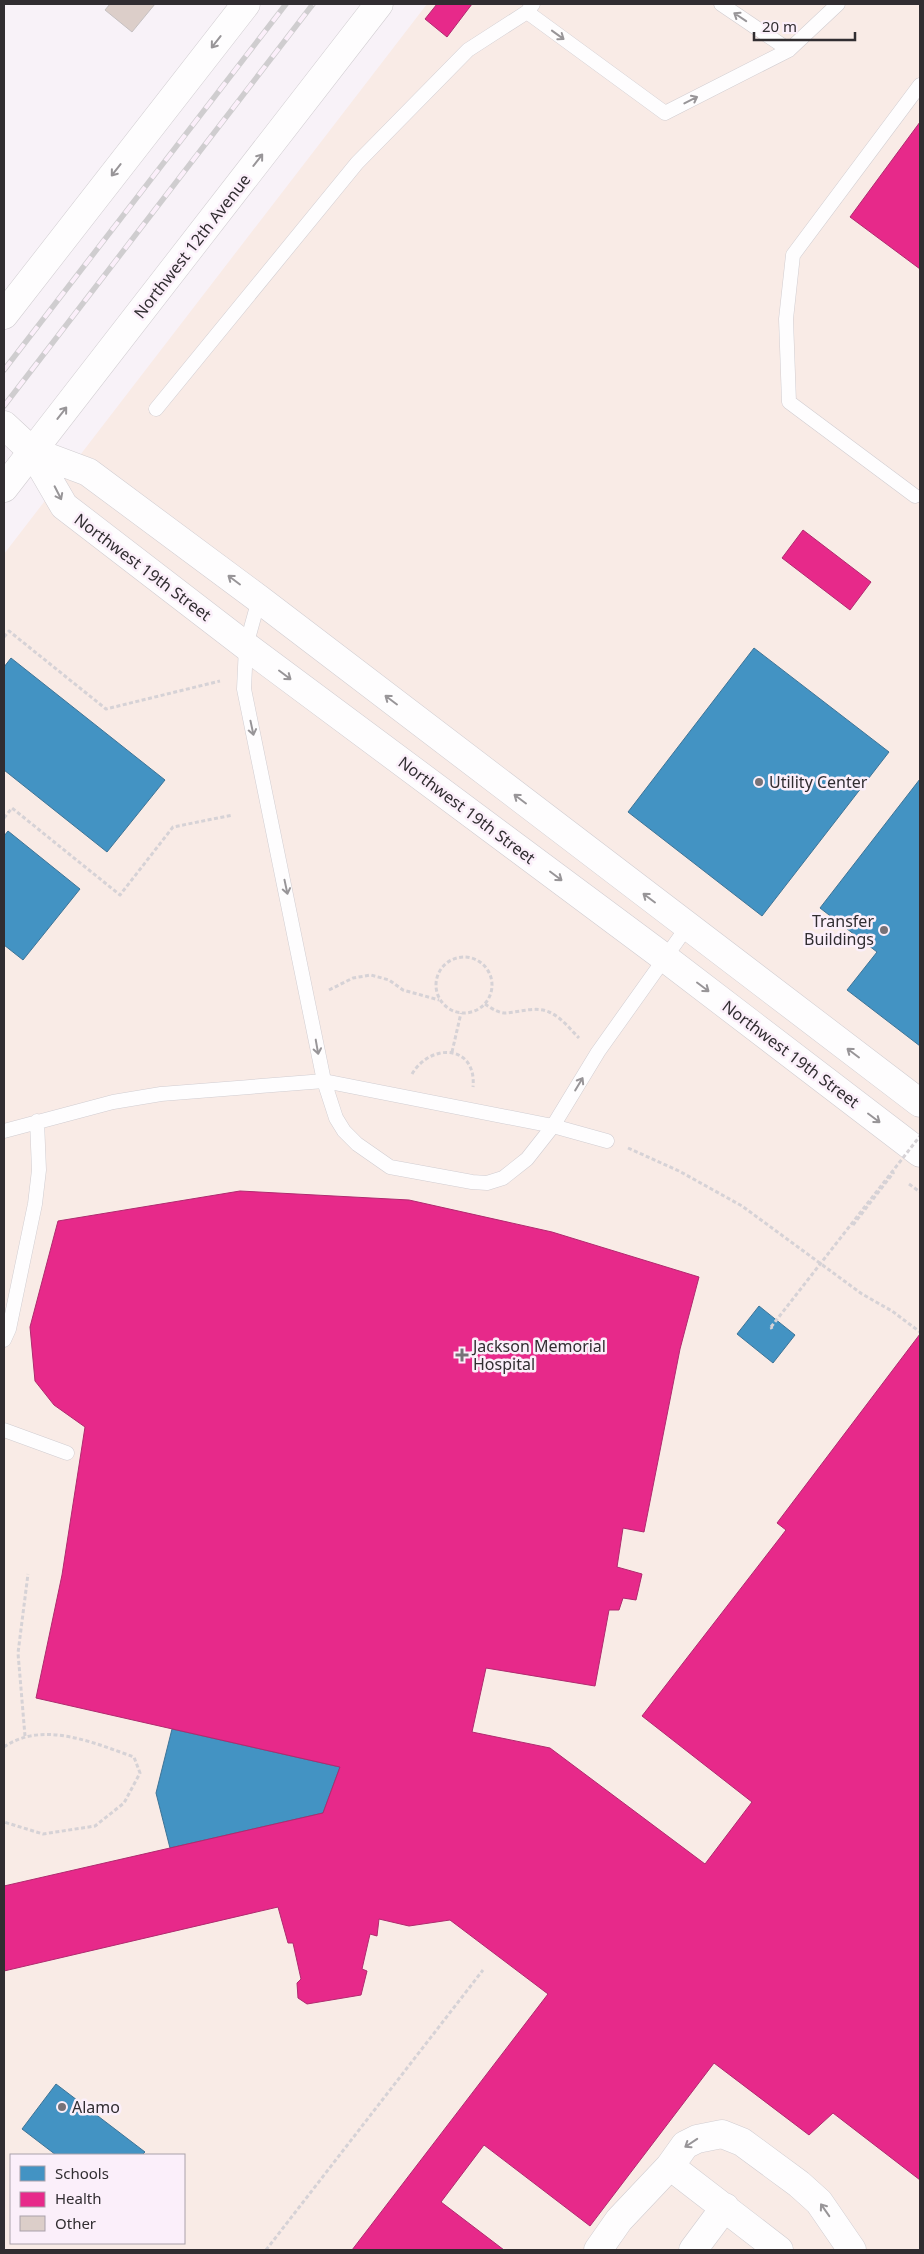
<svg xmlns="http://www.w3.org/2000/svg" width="924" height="2254" font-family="'Noto Sans',sans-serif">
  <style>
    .medical { fill: #f9ebe6; fill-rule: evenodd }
    .schools { fill: #4393c3; stroke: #3e7497 }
    .health { fill: #e7298a; stroke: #b02a6f }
    .building { fill: #dccec9; stroke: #c6c1c2 }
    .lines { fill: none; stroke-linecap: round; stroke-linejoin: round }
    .lane-casing { stroke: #d1cdd1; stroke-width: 15 }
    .street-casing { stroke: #d1cdd1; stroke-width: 29 }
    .secondary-casing { stroke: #d1cdd1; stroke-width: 29 }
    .path { stroke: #d6d2d6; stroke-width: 3; stroke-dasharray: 4 2.5; stroke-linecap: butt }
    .lane { stroke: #fefdfe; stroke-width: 14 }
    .street { stroke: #fefdfe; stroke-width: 28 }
    .secondary { stroke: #fefdfe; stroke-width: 28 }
    .rail-casing { stroke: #cfcdcf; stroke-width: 5.5 }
    .rail { stroke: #fbeffa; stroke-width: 4; stroke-dasharray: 11; stroke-linecap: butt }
    .path-bridge { stroke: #d6d2d6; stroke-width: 3; stroke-dasharray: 4 2.5; stroke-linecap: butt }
    .oneway { stroke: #989598 }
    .poi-dot { fill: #777277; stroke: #fbeffa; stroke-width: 2 }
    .labels { text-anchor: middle; stroke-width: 5; stroke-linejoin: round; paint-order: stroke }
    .street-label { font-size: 16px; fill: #312d31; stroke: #fbeffa }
    .poi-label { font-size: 16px; fill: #312d31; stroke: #fbeffa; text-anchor: start }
  </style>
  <rect width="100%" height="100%" fill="#f8f2f8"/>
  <path class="medical" d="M427,4H920V2250H4V554ZM11,2155H184V2243H11Z"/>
  <path class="schools" d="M754,648L889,752L762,916L628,812Z
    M11,658L165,780L107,852L4,770V667Z
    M920,779V1046L847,990L877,952L820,908Z
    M8,831L80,889L23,960L4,945V836Z
    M759,1306L795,1335L773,1363L737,1334Z
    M172,1729L340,1767L323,1813L170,1848L156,1793Z
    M56,2084L145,2152L142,2155H56L22,2129Z"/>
  <path class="health" d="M437,4H472L447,37L425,19Z
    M920,122V269L850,217Z
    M803,530L871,582L850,610L782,558Z
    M240,1191L409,1200L552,1232L699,1277L680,1349L644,1532L623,1528L617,1567L642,1574L636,1600L623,1598L619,1610H609L595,1686L486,1668L472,1732L550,1748L705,1864L752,1802L642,1716L786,1530L777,1523L920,1334V2180L833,2113L809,2135L714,2063L590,2226L484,2145L441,2202L504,2250H352L548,1994L450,1920L409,1926L379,1919L377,1936L370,1934L362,1969L367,1971L361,1995L307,2004L298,1998L297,1983L301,1979L293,1943H288L278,1907L4,1971V1886L323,1813L340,1767L36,1698L62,1575L85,1427L54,1405L35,1381L30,1327L58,1221Z"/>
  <path class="building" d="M110,4H155L132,32L105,10Z"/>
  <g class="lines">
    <defs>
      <path id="lane" d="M533,4L527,12L665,113L789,50L838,4
        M721,4L789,50
        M156,409L357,163L468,50L527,12
        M915,496L789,402L786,319L793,255L920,85
        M259,599L246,646L244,689L324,1081L336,1118L344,1131L357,1144L390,1167L472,1182L487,1183L503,1178L527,1159L553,1126L598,1052L687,927
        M4,1131L113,1102L161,1094L324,1081L553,1126L607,1141
        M4,1340L9,1329L35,1204L39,1170L37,1121
        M4,1430L67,1453"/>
      <path id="street" d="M4,425L32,451L64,506L246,646L665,958L920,1153
        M32,451L88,472L259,599L920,1103
        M598,2250L619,2220L670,2166
        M693,2250L725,2207
        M779,2250L670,2166L685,2145L697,2139L722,2134L742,2142L799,2184L819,2202L852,2250"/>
      <path id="secondary" d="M4,315L246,4
        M4,488L379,4"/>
    </defs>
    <use href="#lane" class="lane-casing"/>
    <use href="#street" class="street-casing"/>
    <use href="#secondary" class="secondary-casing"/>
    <path class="path" d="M4,637L9,631L106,709L220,681
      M4,818L12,808L120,895L173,827L233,815
      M436 985a28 28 0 1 1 56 0a28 28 0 1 1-56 0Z
      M329,990L353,978L371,975L389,980L403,990L439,1000
      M485,1004C491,1008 498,1013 506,1013C520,1012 536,1006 549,1012C561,1017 570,1029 579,1038
      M452,1052L461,1013
      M412,1074C431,1042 477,1045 473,1087
      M628,1148L679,1171L742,1206L862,1294L892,1311L920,1332
      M909,1184L920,1192
      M853,1225L894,1172
      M771,1327L772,1329
      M25,1736L18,1653L28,1574
      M4,1747C43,1720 94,1743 134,1757L140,1773L124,1803L95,1826L43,1834L4,1822
      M266,2250L483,1970"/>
    <use href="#lane" class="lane"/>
    <use href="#street" class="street"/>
    <use href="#secondary" class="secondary"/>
    <defs>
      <path id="rail" d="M4,370L286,4
        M4,406L313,4"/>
    </defs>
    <use href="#rail" class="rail-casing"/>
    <use href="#rail" class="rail"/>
    <path class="path-bridge" d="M771,1327L920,1136"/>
  </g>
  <defs><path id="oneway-shaft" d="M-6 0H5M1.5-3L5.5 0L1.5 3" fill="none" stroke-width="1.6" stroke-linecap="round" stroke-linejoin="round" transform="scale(1.25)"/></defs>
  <g class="oneway">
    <use href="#oneway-shaft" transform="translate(740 17) rotate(-146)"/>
    <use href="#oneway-shaft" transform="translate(558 35) rotate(36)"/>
    <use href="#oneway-shaft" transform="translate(216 42) rotate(128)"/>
    <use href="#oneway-shaft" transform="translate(691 100) rotate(-27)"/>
    <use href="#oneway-shaft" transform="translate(258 160) rotate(-52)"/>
    <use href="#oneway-shaft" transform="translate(116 170) rotate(128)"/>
    <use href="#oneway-shaft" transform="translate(62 413) rotate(-52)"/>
    <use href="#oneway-shaft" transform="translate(58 493) rotate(63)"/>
    <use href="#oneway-shaft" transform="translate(234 580) rotate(-143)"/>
    <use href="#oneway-shaft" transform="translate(285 675) rotate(37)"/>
    <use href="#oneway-shaft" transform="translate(391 700) rotate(-143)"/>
    <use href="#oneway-shaft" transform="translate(252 728) rotate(78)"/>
    <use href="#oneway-shaft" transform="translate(520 799) rotate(-143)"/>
    <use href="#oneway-shaft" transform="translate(556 876) rotate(37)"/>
    <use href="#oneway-shaft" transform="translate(286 887) rotate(78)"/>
    <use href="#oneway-shaft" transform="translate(649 898) rotate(-143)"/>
    <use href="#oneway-shaft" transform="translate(703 987) rotate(37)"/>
    <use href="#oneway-shaft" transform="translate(317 1047) rotate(80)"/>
    <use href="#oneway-shaft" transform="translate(853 1053) rotate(-143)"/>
    <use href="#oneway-shaft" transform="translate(579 1084) rotate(-59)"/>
    <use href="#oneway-shaft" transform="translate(874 1118) rotate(37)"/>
    <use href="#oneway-shaft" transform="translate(691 2143) rotate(146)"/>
    <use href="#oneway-shaft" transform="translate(825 2210) rotate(-125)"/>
  </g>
  <g class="poi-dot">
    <circle cx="759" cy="782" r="5"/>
    <circle cx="884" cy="930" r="5"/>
    <path d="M459.5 1347.5h5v5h5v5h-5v5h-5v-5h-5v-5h5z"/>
    <circle cx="62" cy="2107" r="5"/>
  </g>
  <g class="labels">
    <g class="street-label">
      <text transform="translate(192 246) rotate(-52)" y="6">Northwest 12th Avenue</text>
      <text transform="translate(143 567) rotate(37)" y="6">Northwest 19th Street</text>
      <text transform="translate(467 810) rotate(37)" y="6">Northwest 19th Street</text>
      <text transform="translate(791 1054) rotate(37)" y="6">Northwest 19th Street</text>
    </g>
    <g class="poi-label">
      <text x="769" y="788">Utility Center</text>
      <text x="874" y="927" text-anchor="end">Transfer<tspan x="874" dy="18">Buildings</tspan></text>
      <text x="473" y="1352">Jackson Memorial<tspan x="473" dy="18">Hospital</tspan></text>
      <text x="72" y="2113">Alamo</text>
    </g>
  </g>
  <rect width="924" height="2254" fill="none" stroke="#312d31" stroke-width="10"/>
  <rect x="10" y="2154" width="175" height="90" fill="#fbeffa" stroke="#aaa1aa"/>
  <rect x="20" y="2166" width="25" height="15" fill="#4393c3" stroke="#aaa1aa"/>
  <text x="55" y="2179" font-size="15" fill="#312d31">Schools</text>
  <rect x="20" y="2192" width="25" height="15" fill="#e7298a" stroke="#aaa1aa"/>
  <text x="55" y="2204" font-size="15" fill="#312d31">Health</text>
  <rect x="20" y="2216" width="25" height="15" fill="#dccec9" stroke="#aaa1aa"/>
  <text x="55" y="2229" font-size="15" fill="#312d31">Other</text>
  <path d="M754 32v8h101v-8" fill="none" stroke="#312d31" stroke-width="2.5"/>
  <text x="762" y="32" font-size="15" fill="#312d31" stroke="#fbeffa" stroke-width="4" paint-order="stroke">20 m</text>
</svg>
